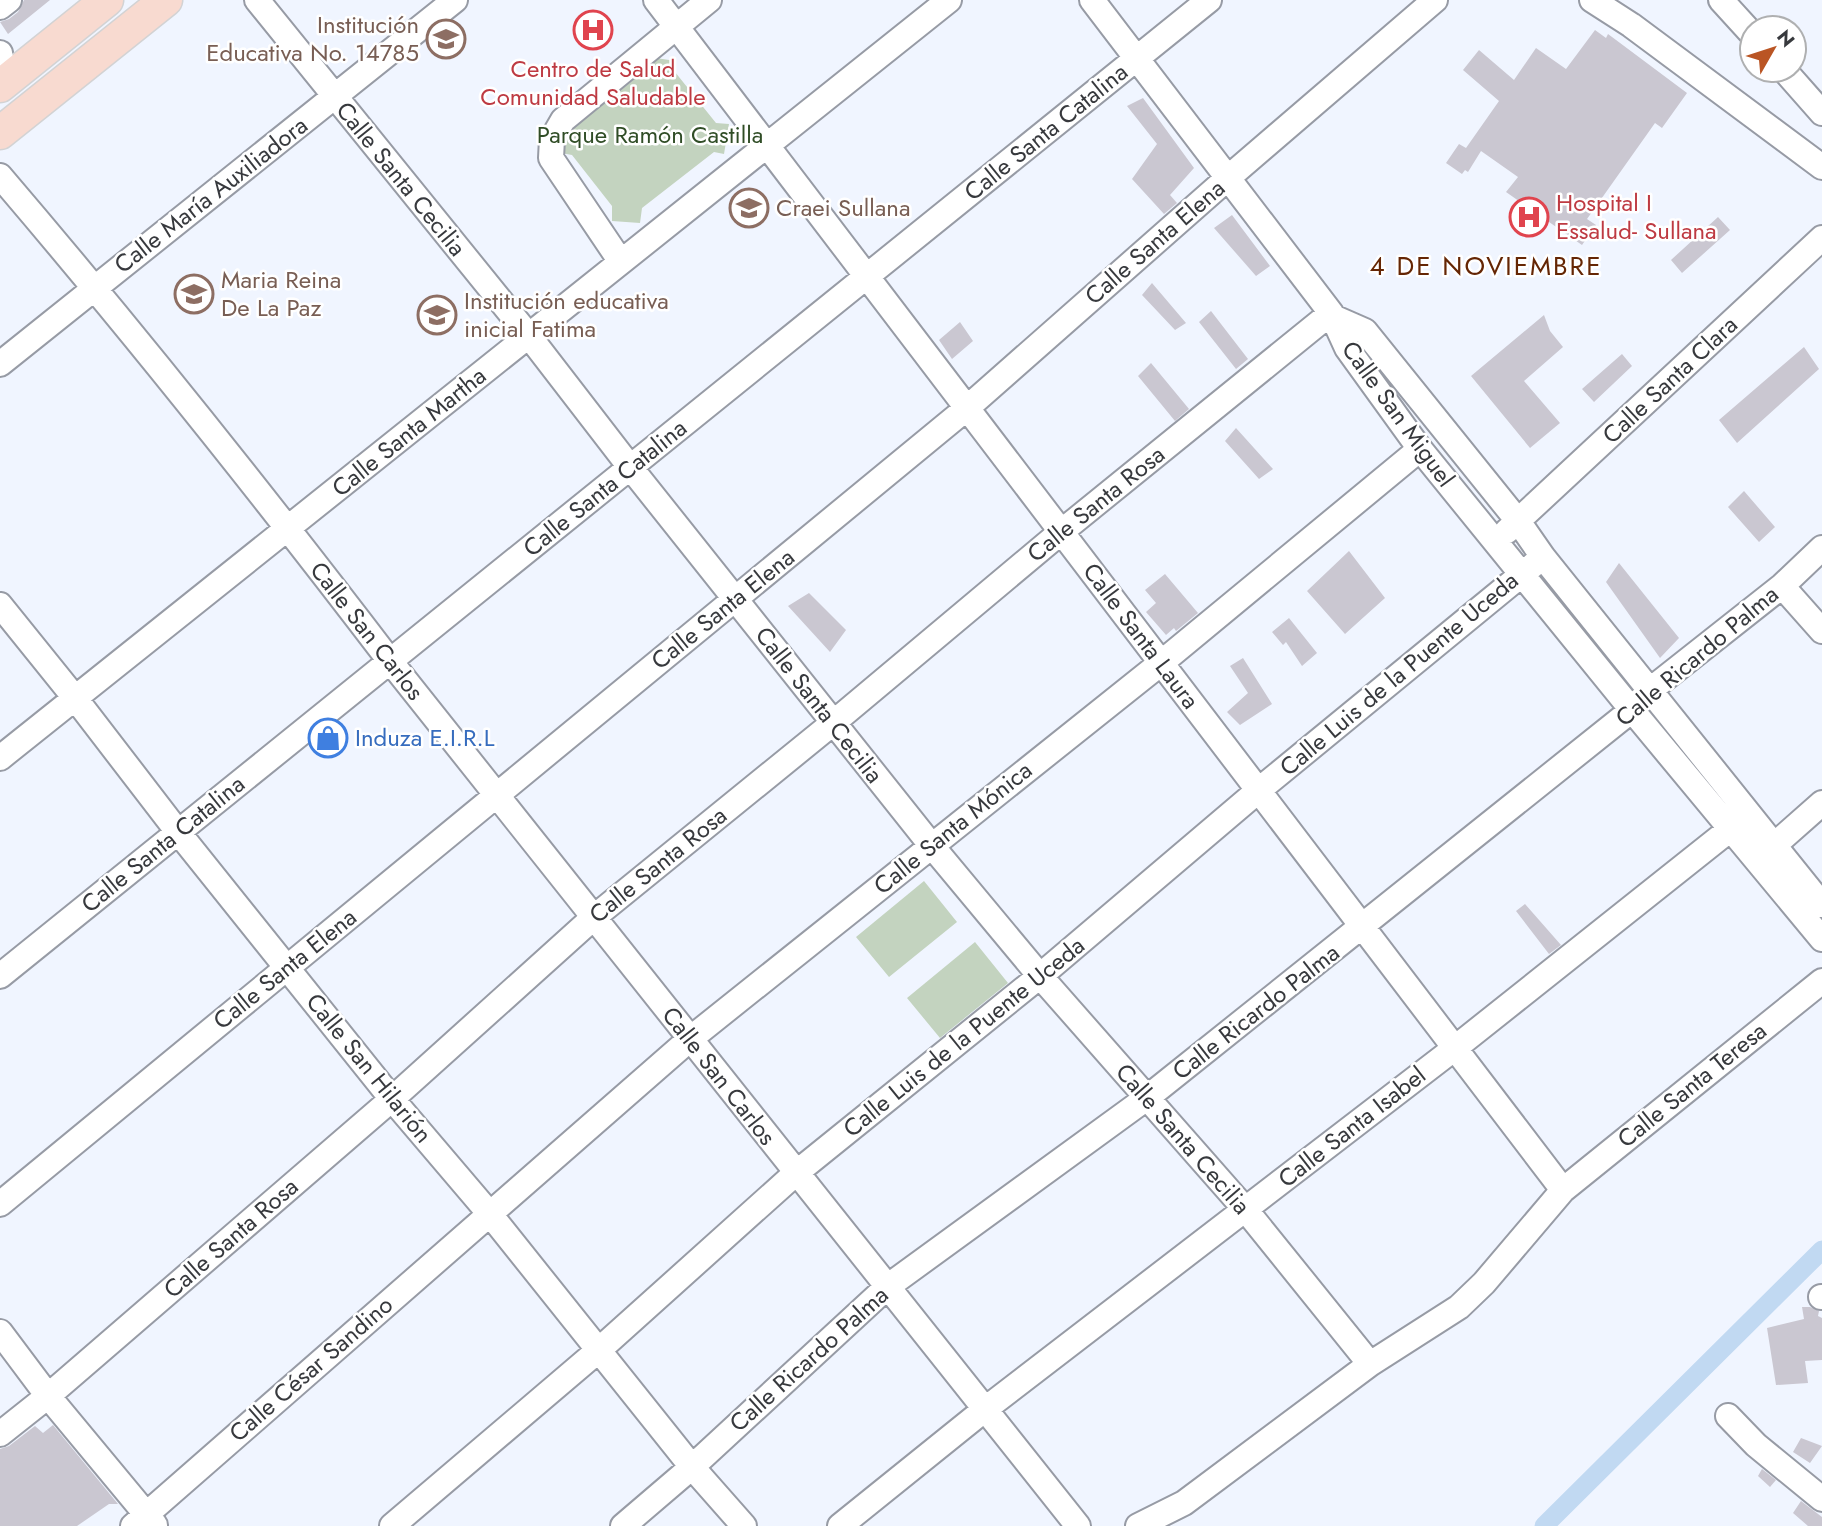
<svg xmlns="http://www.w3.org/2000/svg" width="1822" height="1526" font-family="Jost,sans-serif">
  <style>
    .green { fill: #c3d3bf }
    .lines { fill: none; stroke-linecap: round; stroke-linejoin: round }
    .canal { stroke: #c1d9f2; stroke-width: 19 }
    .building { fill: #cac7d1 }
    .minor-casing { stroke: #979ba5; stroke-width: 28 }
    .major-casing { stroke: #d3d3d4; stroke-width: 35 }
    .minor { stroke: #fff; stroke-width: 24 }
    .major { stroke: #f8dad0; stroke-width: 32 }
    .labels { text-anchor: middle; stroke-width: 5; stroke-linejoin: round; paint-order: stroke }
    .education-label { font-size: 24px; fill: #785e54; stroke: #fff; text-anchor: start }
    .health-label { font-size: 24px; fill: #be3a42; stroke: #fff }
    .street-label { font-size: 24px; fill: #37393d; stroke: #fff }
    .park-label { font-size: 24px; fill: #304d26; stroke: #fff }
    .shop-label { font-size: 24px; fill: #366cbe; stroke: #fff; text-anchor: start }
    .neighbourhood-label { font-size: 26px; letter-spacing: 2px; fill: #652604; stroke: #fff }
  </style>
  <rect width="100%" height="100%" fill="#f0f5ff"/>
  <path class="green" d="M649,57L676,61L675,72L716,123L729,124L724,154L714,152L642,208L640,223L612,221V206L572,155L561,153V129L573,128L647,69Z
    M924,881L957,922L889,977L856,937Z
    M975,942L1008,983L940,1038L907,998Z"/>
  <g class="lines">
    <path class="canal" d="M1544,1526L1822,1250"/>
  </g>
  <path class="building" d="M24,0H50L8,34L0,22L9,19L18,12Z
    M1595,30L1606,38L1608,34L1687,93L1662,128L1655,123L1587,219L1596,225L1582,245L1506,192L1518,177L1481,151L1468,172L1465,170L1462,174L1446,163L1459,144L1466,148L1499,101L1463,70L1479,50L1514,80L1536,48L1566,69Z
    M1143,98L1194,168L1170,195L1177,203L1164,214L1132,179L1157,144L1127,106Z
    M1232,215L1270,266L1256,276L1214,228Z
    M1718,217L1730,230L1682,273L1671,260Z
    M1152,283L1186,323L1175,330L1142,295Z
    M1211,311L1248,359L1236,369L1199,322Z
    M1544,315L1550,331L1563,347L1524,381L1560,423L1530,448L1471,376Z
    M960,322L973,341L952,359L939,340Z
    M1804,347L1819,369L1737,443L1719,420Z
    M1622,354L1632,366L1594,402L1582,389Z
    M1151,363L1189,409L1175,421L1138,376Z
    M1236,428L1273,469L1259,479L1225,441Z
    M1744,491L1775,527L1759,542L1728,507Z
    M1349,551L1385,598L1345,634L1307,591Z
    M1619,563L1679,638L1660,658L1606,582Z
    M1165,574L1198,613L1176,631L1174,628L1166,635L1146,612L1156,603L1145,590Z
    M809,593L846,630L830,652L788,606Z
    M1289,618L1317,653L1302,666L1286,642L1283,645L1272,632Z
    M1243,658L1272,704L1240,725L1227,712L1248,693L1230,666Z
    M1525,904L1561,945L1549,954L1516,911Z
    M1802,1307H1810L1819,1311L1818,1316L1822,1318V1360L1805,1361L1808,1383L1776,1385L1767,1328L1804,1319Z
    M53,1425L118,1504H109L77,1526H0V1449L9,1446L35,1426L43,1433Z
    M1801,1438L1822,1446L1810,1463L1793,1452Z
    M1762,1469L1776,1480L1770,1487L1758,1476Z
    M1801,1501L1822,1517V1526H1808L1793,1513Z"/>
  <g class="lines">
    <defs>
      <path id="minor" d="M257,0L529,336L630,467L931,845L1040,976L1245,1209L1370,1364
        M656,0L1563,1190
        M1092,0L1331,313L1347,348L1420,449L1632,710L1822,939
        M1592,0L1631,25L1822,167
        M1721,0L1752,34
        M0,7L9,0
        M0,53L5,82
        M1784,70L1822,113
        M0,176C135,334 264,496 390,661L1078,1526
        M621,262L551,158L552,139L563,120L709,0
        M1333,317L1365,331L1518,521L1543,557L1822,905
        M0,364L455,0
        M1507,531L1822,238
        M1782,586L1822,631
        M0,605L75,698L178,832L392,1099L489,1213L692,1467L744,1526
        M0,758L949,0
        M1762,856L1822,803
        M0,976L1209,0
        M0,1204L967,408L1229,177L1435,0
        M1821,1297H1822
        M0,1332L48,1396L155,1525
        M1728,1416L1756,1445L1822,1499
        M0,1434L48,1396L392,1099L593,918L833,723L1061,532L1331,313
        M133,1526L690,1039L1161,663L1420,449
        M392,1526L600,1349L796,1173L1040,976L1259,790L1543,557
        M623,1526L692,1467L887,1287L1148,1097L1632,710L1649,691L1782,586L1822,548
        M840,1526L984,1410L1455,1048L1748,815
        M1138,1526L1184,1503L1370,1364L1459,1307L1484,1283L1563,1190L1822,981"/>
      <path id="major" d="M0,86L107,0
        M0,133L166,0"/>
    </defs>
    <use href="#minor" class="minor-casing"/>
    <use href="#major" class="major-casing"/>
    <use href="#minor" class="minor"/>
    <use href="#major" class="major"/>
  </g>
  <defs>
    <symbol id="hospital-ring" viewBox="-11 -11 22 22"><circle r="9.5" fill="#fff" stroke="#e0444e" stroke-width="1.5"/><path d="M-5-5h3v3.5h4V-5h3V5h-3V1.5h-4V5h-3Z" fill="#e0444e"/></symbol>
    <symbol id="school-ring" viewBox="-11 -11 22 22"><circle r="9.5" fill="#fff" stroke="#8d6e63" stroke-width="1.5"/><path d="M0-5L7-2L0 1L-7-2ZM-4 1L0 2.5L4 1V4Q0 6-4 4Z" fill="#8d6e63"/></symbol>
    <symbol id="shop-ring" viewBox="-11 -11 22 22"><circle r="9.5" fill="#fff" stroke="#3f7fe0" stroke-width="1.5"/><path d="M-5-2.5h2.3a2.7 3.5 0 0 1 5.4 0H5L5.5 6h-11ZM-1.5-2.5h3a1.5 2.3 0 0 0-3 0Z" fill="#3f7fe0"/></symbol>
  </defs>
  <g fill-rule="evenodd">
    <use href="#hospital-ring" x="571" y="8" width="44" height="44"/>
    <use href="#school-ring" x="424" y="17" width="44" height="44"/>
    <use href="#school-ring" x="727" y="186" width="44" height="44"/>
    <use href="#hospital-ring" x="1507" y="195" width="44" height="44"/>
    <use href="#school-ring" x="172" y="272" width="44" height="44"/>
    <use href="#school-ring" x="415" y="293" width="44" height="44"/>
    <use href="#shop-ring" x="306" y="716" width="44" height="44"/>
  </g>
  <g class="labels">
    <g class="education-label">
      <text x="419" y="33" text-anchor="end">Institución<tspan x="419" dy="28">Educativa No. 14785</tspan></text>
      <text x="776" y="216">Craei Sullana</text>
      <text x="221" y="288">Maria Reina<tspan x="221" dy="28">De La Paz</tspan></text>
      <text x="464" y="309">Institución educativa<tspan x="464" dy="28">inicial Fatima</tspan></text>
    </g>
    <g class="health-label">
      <text x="593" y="77">Centro de Salud<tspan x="593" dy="28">Comunidad Saludable</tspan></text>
      <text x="1556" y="211" text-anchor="start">Hospital I<tspan x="1556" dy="28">Essalud- Sullana</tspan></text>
    </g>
    <g class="street-label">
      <text transform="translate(1046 132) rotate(-39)" y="8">Calle Santa Catalina</text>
      <text transform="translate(401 179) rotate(51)" y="8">Calle Santa Cecilia</text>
      <text transform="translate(211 195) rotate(-38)" y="8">Calle María Auxiliadora</text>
      <text transform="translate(1155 242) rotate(-41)" y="8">Calle Santa Elena</text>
      <text transform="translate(1670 380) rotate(-43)" y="8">Calle Santa Clara</text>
      <text transform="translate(1398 414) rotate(54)" y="8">Calle San Miguel</text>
      <text transform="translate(409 432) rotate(-39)" y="8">Calle Santa Martha</text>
      <text transform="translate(605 488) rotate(-39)" y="8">Calle Santa Catalina</text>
      <text transform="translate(1096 504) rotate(-39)" y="8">Calle Santa Rosa</text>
      <text transform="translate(723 609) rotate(-39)" y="8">Calle Santa Elena</text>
      <text transform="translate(367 631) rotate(52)" y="8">Calle San Carlos</text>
      <text transform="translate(1141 636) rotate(53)" y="8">Calle Santa Laura</text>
      <text transform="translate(1697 656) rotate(-40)" y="8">Calle Ricardo Palma</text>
      <text transform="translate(1399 674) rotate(-40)" y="8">Calle Luis de la Puente Uceda</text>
      <text transform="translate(819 705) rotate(52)" y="8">Calle Santa Cecilia</text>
      <text transform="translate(953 828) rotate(-39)" y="8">Calle Santa Mónica</text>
      <text transform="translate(163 844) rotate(-39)" y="8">Calle Santa Catalina</text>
      <text transform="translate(658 865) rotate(-39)" y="8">Calle Santa Rosa</text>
      <text transform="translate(285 969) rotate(-39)" y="8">Calle Santa Elena</text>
      <text transform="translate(1256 1012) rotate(-38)" y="8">Calle Ricardo Palma</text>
      <text transform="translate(964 1037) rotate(-39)" y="8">Calle Luis de la Puente Uceda</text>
      <text transform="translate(369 1068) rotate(51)" y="8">Calle San Hilarión</text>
      <text transform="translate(719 1076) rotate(52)" y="8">Calle San Carlos</text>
      <text transform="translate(1692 1085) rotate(-39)" y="8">Calle Santa Teresa</text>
      <text transform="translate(1352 1127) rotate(-38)" y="8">Calle Santa Isabel</text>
      <text transform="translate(1183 1139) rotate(49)" y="8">Calle Santa Cecilia</text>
      <text transform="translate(231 1238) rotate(-41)" y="8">Calle Santa Rosa</text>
      <text transform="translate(809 1359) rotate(-42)" y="8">Calle Ricardo Palma</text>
      <text transform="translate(311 1369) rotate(-41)" y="8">Calle César Sandino</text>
    </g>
    <g class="park-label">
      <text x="650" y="143">Parque Ramón Castilla</text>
    </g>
    <g class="shop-label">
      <text x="355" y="746">Induza E.I.R.L</text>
    </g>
    <g class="neighbourhood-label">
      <text x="1486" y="275">4 DE NOVIEMBRE</text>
    </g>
  </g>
  <g transform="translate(1773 49) rotate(51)"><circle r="33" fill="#ffffff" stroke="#afb0b1" stroke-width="2"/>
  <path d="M0-5L12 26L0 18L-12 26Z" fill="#ba5524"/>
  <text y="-10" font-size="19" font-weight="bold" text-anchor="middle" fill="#37393d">N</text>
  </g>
</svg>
